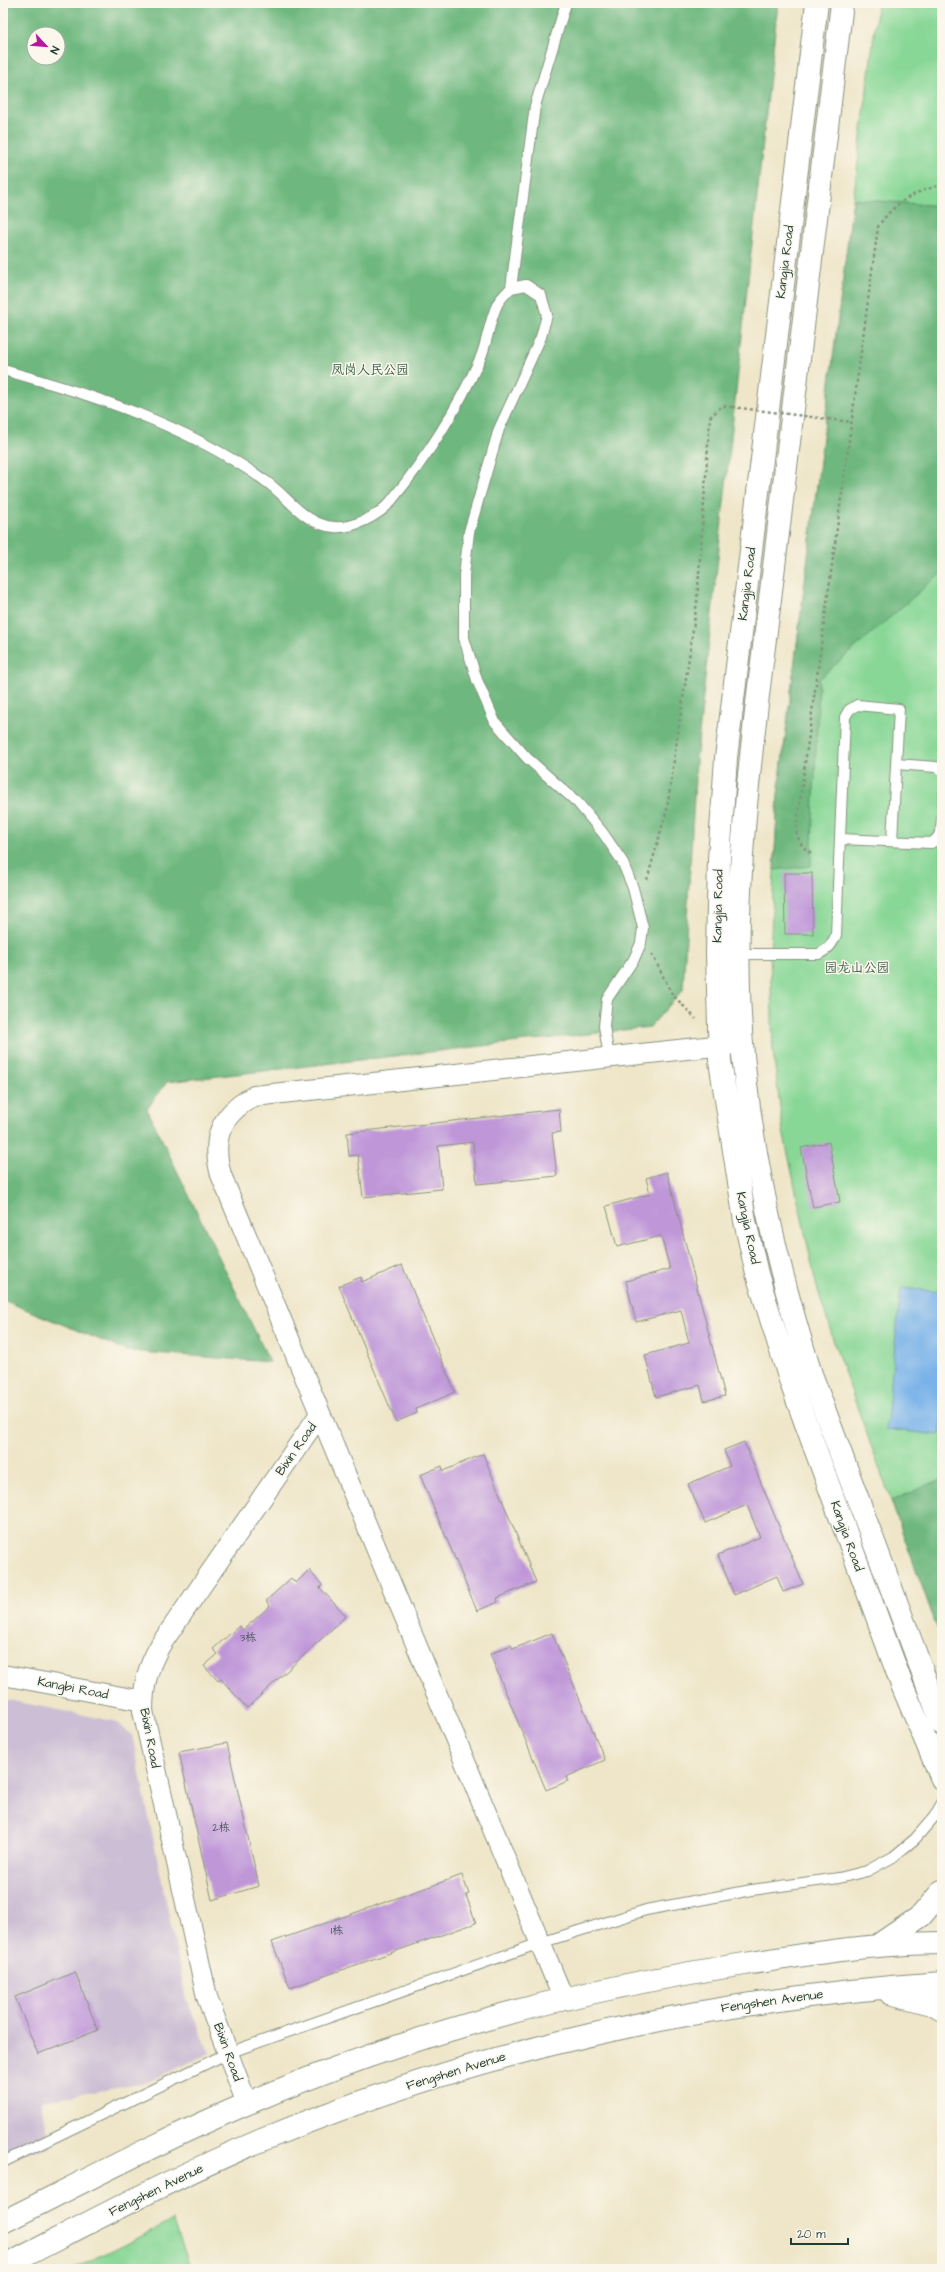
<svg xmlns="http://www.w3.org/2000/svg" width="945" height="2272" font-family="'Architects Daughter','LXGW WenKai TC',sans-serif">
<rect width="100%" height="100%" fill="#fbf7ec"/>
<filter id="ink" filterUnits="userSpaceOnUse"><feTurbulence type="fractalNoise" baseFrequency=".025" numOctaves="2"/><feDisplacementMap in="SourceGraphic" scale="8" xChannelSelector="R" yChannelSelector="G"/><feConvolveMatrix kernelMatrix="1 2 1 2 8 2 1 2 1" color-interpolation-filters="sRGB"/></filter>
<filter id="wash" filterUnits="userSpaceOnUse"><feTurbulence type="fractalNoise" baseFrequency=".012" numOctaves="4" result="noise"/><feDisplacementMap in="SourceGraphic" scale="16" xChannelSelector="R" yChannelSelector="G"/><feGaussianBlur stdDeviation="0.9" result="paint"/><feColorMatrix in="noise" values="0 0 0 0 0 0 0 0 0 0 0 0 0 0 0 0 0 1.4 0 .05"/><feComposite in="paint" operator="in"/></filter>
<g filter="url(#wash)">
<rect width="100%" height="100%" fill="#efe6c9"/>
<path fill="#ccbed4" d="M 3,1699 L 114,1721 L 132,1735 L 186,1999 L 210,2053 L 145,2083 L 42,2101 L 50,2148 L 3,2156 Z"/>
<path fill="#88d796" stroke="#548a65" d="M 878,3 L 942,3 L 942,1641 L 836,1349 L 816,1284 L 783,1131 L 773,1051 L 770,953 L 778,795 Z
M 173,2220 L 191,2269 L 74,2269 Z"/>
<path fill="#6eb87f" stroke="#467a5a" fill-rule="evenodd" d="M 3,3 L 778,3 L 696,762 L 683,990 L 650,1027 L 167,1082 L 147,1109 L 270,1362 L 127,1351 L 3,1300 ZM 34,34 L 58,34 L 58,58 L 34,58 Z
M 853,199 L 942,206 L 942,572 L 819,679 L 811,866 L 774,870 L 778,795 Z
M 942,1479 L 942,1641 L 891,1501 Z"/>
<path fill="#79b2e9" stroke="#4c788e" d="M 901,1288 L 942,1292 L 942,1415 L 940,1435 L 886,1429 Z"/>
<g id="blocks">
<path fill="#bf97d9" d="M 784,873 L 812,873 L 813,934 L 785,934 Z
M 559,1109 L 561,1132 L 552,1133 L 557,1176 L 477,1184 L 473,1142 L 438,1146 L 442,1189 L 363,1197 L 358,1155 L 349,1156 L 347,1133 Z
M 829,1142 L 840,1202 L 813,1207 L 801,1148 Z
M 667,1172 L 725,1396 L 704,1401 L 700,1385 L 656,1397 L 645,1355 L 689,1343 L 681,1310 L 636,1322 L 626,1281 L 670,1269 L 661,1236 L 617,1247 L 606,1206 L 650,1194 L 646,1178 Z
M 402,1265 L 455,1392 L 416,1409 L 417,1413 L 396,1422 L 339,1286 L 361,1277 L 362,1282 Z
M 744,1442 L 803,1584 L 783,1592 L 777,1576 L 734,1595 L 718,1555 L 760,1537 L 747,1505 L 705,1523 L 688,1484 L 730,1466 L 724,1450 Z
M 483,1454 L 536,1582 L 497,1598 L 498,1602 L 477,1611 L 420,1475 L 442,1466 L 443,1471 Z
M 309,1570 L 322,1585 L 320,1588 L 346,1616 L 247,1708 L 221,1679 L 218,1681 L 204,1666 L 218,1654 L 213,1649 L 239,1626 L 243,1630 L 270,1606 L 266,1601 L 291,1578 L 296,1583 Z
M 552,1633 L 605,1760 L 566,1777 L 568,1781 L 546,1790 L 490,1654 L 511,1645 L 513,1649 Z
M 227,1743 L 259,1886 L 212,1900 L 179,1752 Z
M 462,1875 L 469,1894 L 466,1895 L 476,1923 L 290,1988 L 272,1942 Z
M 75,1972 L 98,2030 L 38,2054 L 15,1997 Z"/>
</g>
</g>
<g filter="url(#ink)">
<use href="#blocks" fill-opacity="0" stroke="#87927e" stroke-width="1"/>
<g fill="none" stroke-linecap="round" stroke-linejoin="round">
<g stroke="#87927e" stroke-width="12">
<path id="service" d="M 511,288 L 526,285 L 541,295 L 547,315 L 541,337 L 499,429 L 469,532 L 464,575 L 464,638 L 477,680 L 495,722 L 527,758 L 578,803 L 603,833 L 622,861 L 633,888 L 643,928 L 641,943 L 634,959 L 607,999 L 604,1026 L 609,1058
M 3,370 C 94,395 186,425 264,480 C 287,495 304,525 334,527 C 353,529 380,515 391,501 C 427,457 457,410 480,359 C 488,341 489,320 498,303 C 501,298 507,292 511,288 L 535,106 L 566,3
M 896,764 L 936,767 L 942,770
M 840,839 L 931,843 C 942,837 941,828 942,816
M 737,954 L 819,954 C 828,949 832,945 836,935 L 845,717 L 849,710 L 857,705 L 899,709 L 892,841
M 3,2162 L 228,2053 L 540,1943 L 646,1910 L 752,1890 L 839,1878 L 867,1871 L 893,1857 L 915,1839 L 934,1817 L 942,1803"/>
</g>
<g stroke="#87927e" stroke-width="22">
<path id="minor" d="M 3,1675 L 143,1701
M 564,2000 L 221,1175 C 211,1138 220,1115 254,1096 L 742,1043
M 247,2104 L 207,1997 L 143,1711 C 143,1685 148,1666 161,1644 L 320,1414"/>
</g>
<g stroke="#87927e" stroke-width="24">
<path id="tertiary" d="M 817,3 L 726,758 L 719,859 L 717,954 L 720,1061 L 745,1221 L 757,1274 L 791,1383 L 902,1685 L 942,1779
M 842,3 C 819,196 795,390 772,583 C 753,737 728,900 743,1055 C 753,1164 778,1270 811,1374 L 942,1724"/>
</g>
<g stroke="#87927e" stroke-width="24">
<path id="primary" d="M 877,1946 L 921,1916 L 942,1891
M 890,1993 L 932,2004 L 942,2010
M 3,2222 C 83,2182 162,2140 244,2105 C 403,2036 573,1990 745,1964 C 808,1954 878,1943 942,1943
M 3,2267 C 89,2223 174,2177 262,2140 C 479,2050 708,1999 942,1983"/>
</g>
<path stroke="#87927e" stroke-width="2.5" stroke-dasharray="3 3" stroke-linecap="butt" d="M 828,419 L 851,422
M 811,853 C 801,847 799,842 796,830 L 878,227 C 893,203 915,191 942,185
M 647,880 L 667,809 L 697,602 L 710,417 L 722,406 L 732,407
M 652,954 L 672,994 L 696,1019"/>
<use href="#service" stroke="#fff" stroke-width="10"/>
<use href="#minor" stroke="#fff" stroke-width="20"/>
<use href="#tertiary" stroke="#fff" stroke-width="22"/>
<use href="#primary" stroke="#fff" stroke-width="22"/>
<path stroke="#87927e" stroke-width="2.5" stroke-dasharray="3 3" stroke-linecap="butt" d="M 732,407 L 828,419"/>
</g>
</g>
<g text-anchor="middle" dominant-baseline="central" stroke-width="3" stroke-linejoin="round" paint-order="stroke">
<g font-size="11" fill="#47545d">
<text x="248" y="1637">3栋</text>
<text x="221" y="1827">2栋</text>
<text x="337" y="1930">1栋</text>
</g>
<g font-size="13" fill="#1f3d34" stroke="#fbf7ec">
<text transform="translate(785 262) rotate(-83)">Kangjia Road</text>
<text transform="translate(747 584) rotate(-83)">Kangjia Road</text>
<text transform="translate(718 906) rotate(-89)">Kangjia Road</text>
<text transform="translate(748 1228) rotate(78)">Kangjia Road</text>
<text transform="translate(296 1449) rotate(-55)">Bixin Road</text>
<text transform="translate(847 1536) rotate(70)">Kangjia Road</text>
<text transform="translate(73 1688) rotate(11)">Kangbi Road</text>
<text transform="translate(150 1738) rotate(79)">Bixin Road</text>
<text transform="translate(772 2001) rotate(-8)">Fengshen Avenue</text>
<text transform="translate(228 2052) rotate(70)">Bixin Road</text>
<text transform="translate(456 2071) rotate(-17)">Fengshen Avenue</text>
<text transform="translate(156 2190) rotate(-26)">Fengshen Avenue</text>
</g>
<g font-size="13" fill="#345c48" stroke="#fbf7ec">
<text x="370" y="370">凤岗人民公园</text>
<text x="857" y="968">园龙山公园</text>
</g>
</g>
<rect width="945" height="2272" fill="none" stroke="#fbf7ec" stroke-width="16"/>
<g transform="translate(46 46) rotate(116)"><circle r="19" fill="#fbf7ec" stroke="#a3ada2"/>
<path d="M0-3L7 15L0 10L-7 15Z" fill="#b5179e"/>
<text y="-6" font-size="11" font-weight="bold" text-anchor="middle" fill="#1f3d34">N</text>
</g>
<path d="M791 2238v6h57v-6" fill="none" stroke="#1f3d34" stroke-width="2"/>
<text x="797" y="2238" font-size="12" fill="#1f3d34" stroke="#fbf7ec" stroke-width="3" paint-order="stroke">20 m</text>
</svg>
